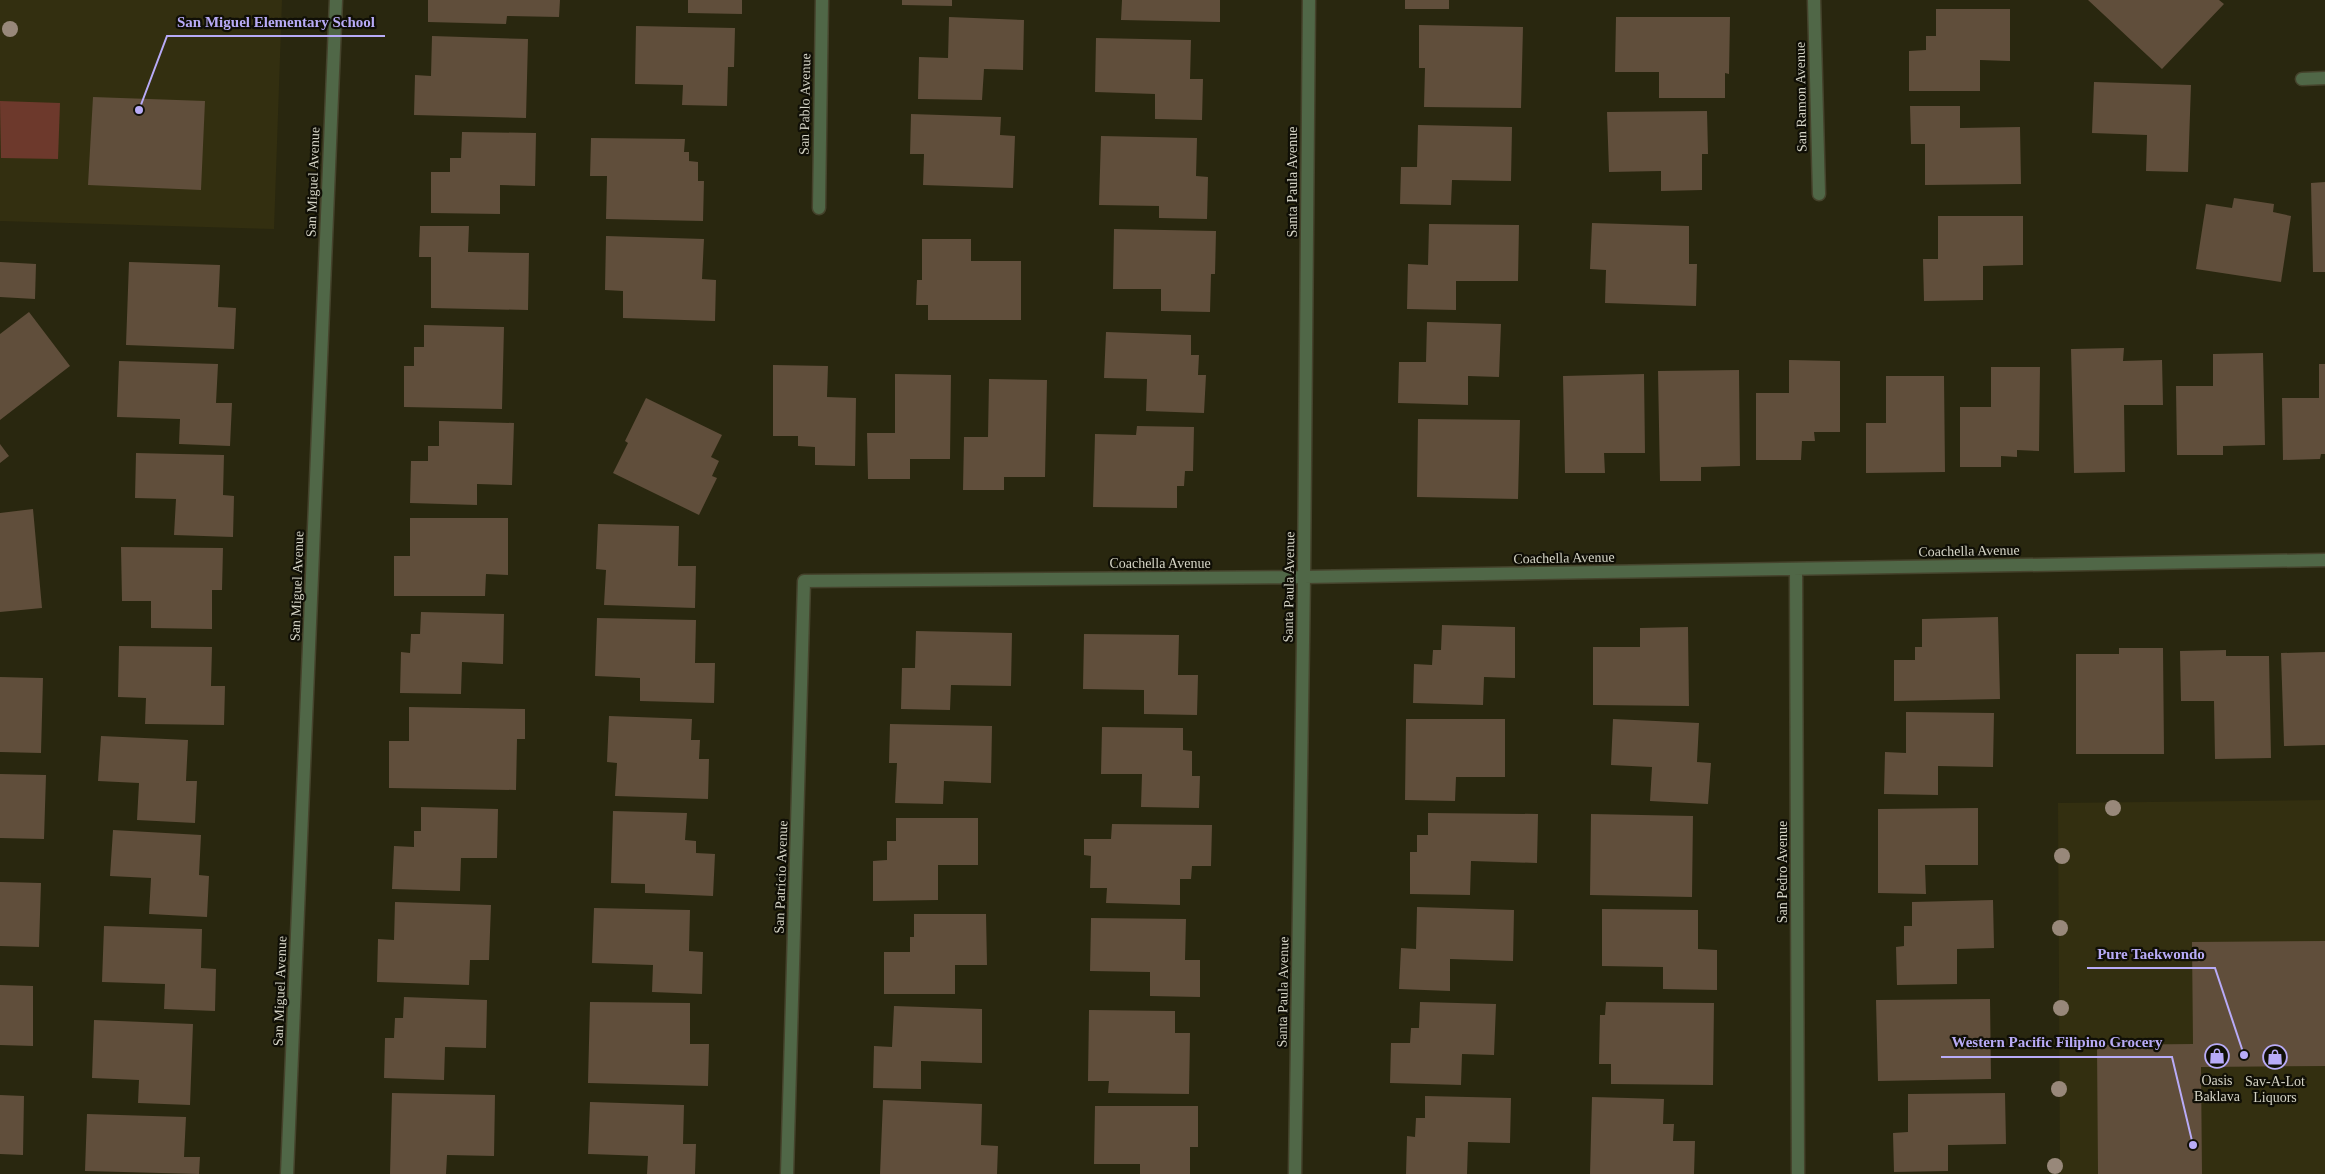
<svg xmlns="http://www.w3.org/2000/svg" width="2325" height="1174" font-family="'Times New Roman',serif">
<rect width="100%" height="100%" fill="#29270f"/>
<path fill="#332f10" d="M 0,0 L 282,0 L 274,229 L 0,221 Z
M 2325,800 L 2325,1174 L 2060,1174 L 2058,803 Z"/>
<path fill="#6d392c" d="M 0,101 L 60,103 L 58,159 L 1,158 Z"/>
<path fill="#604e3b" d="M 428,0 L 560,0 L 559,17 L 507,16 L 506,24 L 428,22 Z
M 688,0 L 742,0 L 742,14 L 688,13 Z
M 902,0 L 952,0 L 952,6 L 902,5 Z
M 1122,0 L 1220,0 L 1220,22 L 1121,20 Z
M 1405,0 L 1449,0 L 1449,9 L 1405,9 Z
M 2088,0 L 2219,0 L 2224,4 L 2162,69 Z
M 1936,9 L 2010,9 L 2010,61 L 1980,60 L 1980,91 L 1909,91 L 1909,51 L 1926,50 L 1926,36 L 1936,36 Z
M 949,17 L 1024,20 L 1023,70 L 984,69 L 982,100 L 918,99 L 919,57 L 948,58 Z
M 1616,17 L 1730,17 L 1729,74 L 1725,73 L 1725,98 L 1659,98 L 1659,72 L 1615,72 Z
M 1419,25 L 1523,27 L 1521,108 L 1424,107 L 1425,68 L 1419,68 Z
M 636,26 L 735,28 L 734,67 L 728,67 L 727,106 L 682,105 L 683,85 L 635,84 Z
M 432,36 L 528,39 L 526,118 L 414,115 L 415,75 L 431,76 Z
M 1096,38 L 1191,40 L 1190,79 L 1203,79 L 1202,120 L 1155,119 L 1155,94 L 1095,92 Z
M 2094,82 L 2191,85 L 2188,172 L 2146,171 L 2147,135 L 2092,133 Z
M 93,97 L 205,101 L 201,190 L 88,185 Z
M 1910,106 L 1960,106 L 1960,128 L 2020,127 L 2021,184 L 1925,185 L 1925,144 L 1911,144 Z
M 1707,111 L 1708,154 L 1702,154 L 1702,190 L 1661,191 L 1661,171 L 1609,172 L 1607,112 Z
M 911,114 L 1001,117 L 1000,135 L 1015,136 L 1013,188 L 923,185 L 924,154 L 910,154 Z
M 1418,125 L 1512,127 L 1511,181 L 1452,180 L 1451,205 L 1400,204 L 1401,167 L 1417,167 Z
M 462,132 L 536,133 L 535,186 L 500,185 L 500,214 L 431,213 L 431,172 L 450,172 L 450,158 L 461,158 Z
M 1101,136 L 1197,138 L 1196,176 L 1208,177 L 1207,219 L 1159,218 L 1159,206 L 1099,205 Z
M 591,138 L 685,139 L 684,152 L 689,152 L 689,161 L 698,162 L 698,181 L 704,181 L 703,221 L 606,219 L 607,176 L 590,176 Z
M 2325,182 L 2325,272 L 2313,272 L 2311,183 Z
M 2234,198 L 2274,204 L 2273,212 L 2291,216 L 2281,282 L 2196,269 L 2206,204 L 2232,208 Z
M 1938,216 L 2023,216 L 2023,265 L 1983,266 L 1983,300 L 1924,301 L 1923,259 L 1938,259 Z
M 1592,223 L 1689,226 L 1689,264 L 1697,264 L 1696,306 L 1605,303 L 1606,270 L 1590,269 Z
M 1429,224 L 1519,225 L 1518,281 L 1456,281 L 1456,310 L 1407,309 L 1408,264 L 1428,265 Z
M 420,226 L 469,226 L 468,252 L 529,253 L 528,310 L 431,308 L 431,257 L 419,257 Z
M 1114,229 L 1216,231 L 1215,274 L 1211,274 L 1210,312 L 1161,311 L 1161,289 L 1113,289 Z
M 606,236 L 704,239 L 702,279 L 716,280 L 715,321 L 623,318 L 623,291 L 605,290 Z
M 922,239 L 971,239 L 971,261 L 1021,261 L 1021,320 L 928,320 L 928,305 L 916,305 L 917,280 L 922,280 Z
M 0,262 L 36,264 L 35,299 L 0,297 Z
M 129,262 L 220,265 L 218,307 L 236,308 L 234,349 L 126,345 Z
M 29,312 L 70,366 L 0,420 L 0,334 Z
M 1427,322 L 1501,324 L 1499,377 L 1468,376 L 1468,405 L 1398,403 L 1399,362 L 1426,362 Z
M 424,325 L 504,327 L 502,409 L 404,407 L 404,366 L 414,366 L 414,347 L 424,347 Z
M 1106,332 L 1191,335 L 1191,355 L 1199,355 L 1198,375 L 1206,375 L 1204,413 L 1146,411 L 1147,379 L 1104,378 Z
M 2124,348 L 2123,361 L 2162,360 L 2163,405 L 2124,405 L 2125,472 L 2074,473 L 2071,349 Z
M 2263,353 L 2265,445 L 2223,446 L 2223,455 L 2177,455 L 2176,386 L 2213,386 L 2213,354 Z
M 1789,360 L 1840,361 L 1840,432 L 1814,432 L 1815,441 L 1802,441 L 1801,460 L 1756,460 L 1756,393 L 1789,393 Z
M 119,361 L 218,364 L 216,403 L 232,403 L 230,446 L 179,444 L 180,419 L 117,417 Z
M 2319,364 L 2325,364 L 2325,454 L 2321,454 L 2320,459 L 2283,460 L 2282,398 L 2319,398 Z
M 773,365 L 828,366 L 827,397 L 856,398 L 855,466 L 815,465 L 815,447 L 798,446 L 798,436 L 773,436 Z
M 1991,367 L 2040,367 L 2039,451 L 2017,450 L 2017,457 L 2001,456 L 2001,467 L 1960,467 L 1960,407 L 1991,407 Z
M 1739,370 L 1740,466 L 1701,467 L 1701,481 L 1660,481 L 1658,371 Z
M 895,374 L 951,375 L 950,459 L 910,459 L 910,479 L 868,479 L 867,433 L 895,433 Z
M 1644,374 L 1645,453 L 1604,453 L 1605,473 L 1565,473 L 1563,376 Z
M 1886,376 L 1944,376 L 1945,472 L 1866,473 L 1866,423 L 1886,423 Z
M 989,379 L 1047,380 L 1045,477 L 1004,477 L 1004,490 L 963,490 L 964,437 L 988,437 Z
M 646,398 L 722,435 L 711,457 L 719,461 L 712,476 L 717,478 L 699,515 L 613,473 L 628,443 L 625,441 Z
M 1418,419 L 1520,420 L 1518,499 L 1417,497 Z
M 439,421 L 514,423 L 512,485 L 477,484 L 477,505 L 410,503 L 411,461 L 428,461 L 428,446 L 439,446 Z
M 1137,426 L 1194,427 L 1193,471 L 1185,471 L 1184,486 L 1177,486 L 1177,508 L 1093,507 L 1095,434 L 1136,435 Z
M 0,444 L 9,456 L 0,463 Z
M 136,453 L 224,455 L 223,495 L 234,496 L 233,537 L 174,535 L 176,499 L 135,498 Z
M 33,509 L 42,608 L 0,612 L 0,513 Z
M 410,518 L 508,518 L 508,575 L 486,574 L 485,596 L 394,596 L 394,556 L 410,556 Z
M 598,524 L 679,526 L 678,566 L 696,566 L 695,608 L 604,605 L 606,570 L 596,569 Z
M 121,547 L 223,548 L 222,590 L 212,590 L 212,629 L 151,628 L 151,601 L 122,601 Z
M 421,612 L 504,614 L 503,664 L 462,662 L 461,694 L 400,693 L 401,652 L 410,653 L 411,634 L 420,634 Z
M 1998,617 L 2000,699 L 1894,701 L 1894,660 L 1915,660 L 1915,647 L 1922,647 L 1922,619 Z
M 597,618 L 696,620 L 695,663 L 715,663 L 714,703 L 640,701 L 640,678 L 595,676 Z
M 1442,625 L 1515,627 L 1515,678 L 1484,677 L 1483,705 L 1413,703 L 1414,664 L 1432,665 L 1433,650 L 1441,650 Z
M 1688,627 L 1689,706 L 1593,705 L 1593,647 L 1640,647 L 1640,628 Z
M 916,631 L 1012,633 L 1011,686 L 951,685 L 950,710 L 901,709 L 902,668 L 915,668 Z
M 1084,634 L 1179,635 L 1178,675 L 1198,675 L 1197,715 L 1144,714 L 1144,690 L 1083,689 Z
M 119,646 L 212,647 L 211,686 L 225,686 L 224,725 L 145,724 L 146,698 L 118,697 Z
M 2119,648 L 2163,648 L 2164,754 L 2076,754 L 2076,654 L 2119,654 Z
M 2226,650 L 2226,656 L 2269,656 L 2271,758 L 2215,759 L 2214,701 L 2181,701 L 2180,651 Z
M 2325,652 L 2325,745 L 2284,746 L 2281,653 Z
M 0,677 L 43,678 L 41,753 L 0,752 Z
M 409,707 L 525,709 L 525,739 L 517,739 L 516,790 L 389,788 L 389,741 L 409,741 Z
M 1906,712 L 1994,713 L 1993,767 L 1938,766 L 1938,795 L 1884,794 L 1885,752 L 1906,753 Z
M 609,716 L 692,719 L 691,740 L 700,740 L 699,759 L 709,759 L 708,799 L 615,796 L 617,763 L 607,762 Z
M 1406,719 L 1505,719 L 1505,777 L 1456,777 L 1455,801 L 1405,800 Z
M 1613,719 L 1699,723 L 1697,762 L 1711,763 L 1708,804 L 1650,801 L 1652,767 L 1611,765 Z
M 890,724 L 992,726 L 991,783 L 944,781 L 943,804 L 895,803 L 897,763 L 889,763 Z
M 1102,727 L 1183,728 L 1183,750 L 1192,751 L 1192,776 L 1200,776 L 1199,808 L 1141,807 L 1142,774 L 1101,774 Z
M 101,736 L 188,740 L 186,781 L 197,781 L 195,823 L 137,820 L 139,783 L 98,781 Z
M 0,774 L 46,775 L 44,839 L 0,838 Z
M 421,807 L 498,809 L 497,858 L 461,858 L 460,891 L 392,889 L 394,846 L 414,847 L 414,831 L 421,831 Z
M 1978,808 L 1978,865 L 1925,865 L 1926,894 L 1878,893 L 1878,809 Z
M 613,811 L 687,813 L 685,840 L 696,841 L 696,853 L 715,854 L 713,896 L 645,893 L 645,884 L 611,883 Z
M 1428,813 L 1538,814 L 1537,863 L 1471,861 L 1470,895 L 1410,894 L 1410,852 L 1417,852 L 1417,835 L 1428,835 Z
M 1591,814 L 1693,816 L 1692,897 L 1590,895 Z
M 896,818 L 978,818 L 978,865 L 938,865 L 938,900 L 873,901 L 873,861 L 887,860 L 887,841 L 896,841 Z
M 1112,824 L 1212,825 L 1211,866 L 1192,866 L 1191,879 L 1180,879 L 1180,905 L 1106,903 L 1107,888 L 1090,888 L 1091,856 L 1084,855 L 1084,839 L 1111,839 Z
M 113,830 L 201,835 L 199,875 L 209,876 L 207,917 L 149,914 L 151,878 L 110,876 Z
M 0,882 L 41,883 L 39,947 L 0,946 Z
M 1993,900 L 1994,948 L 1957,949 L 1957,984 L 1897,985 L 1896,947 L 1904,946 L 1904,926 L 1912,926 L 1912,902 Z
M 395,902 L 491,905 L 489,960 L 470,960 L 469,985 L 377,982 L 378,939 L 394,940 Z
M 1417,907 L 1514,910 L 1513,961 L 1450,959 L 1450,991 L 1399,989 L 1401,948 L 1416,949 Z
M 594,908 L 690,910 L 689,951 L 703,952 L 702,994 L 652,992 L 653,965 L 592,963 Z
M 1602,909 L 1698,910 L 1698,949 L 1717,950 L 1717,990 L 1663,989 L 1663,967 L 1602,966 Z
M 914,914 L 986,914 L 987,965 L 955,965 L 955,994 L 884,994 L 884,952 L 910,952 L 910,937 L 914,937 Z
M 1091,918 L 1186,919 L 1185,960 L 1200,960 L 1200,997 L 1150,996 L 1150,972 L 1090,971 Z
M 104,926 L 202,929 L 201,968 L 216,969 L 215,1011 L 164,1009 L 165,984 L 102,982 Z
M 2325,941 L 2325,1066 L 2201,1067 L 2202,1174 L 2098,1174 L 2097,1045 L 2193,1044 L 2192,942 Z
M 0,985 L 33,986 L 33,1046 L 0,1045 Z
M 404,997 L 487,1000 L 486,1048 L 445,1047 L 444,1080 L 384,1078 L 385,1038 L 394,1038 L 395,1018 L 403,1018 Z
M 1990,999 L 1991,1079 L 1878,1081 L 1876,1000 Z
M 590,1002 L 690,1003 L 690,1044 L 709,1044 L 708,1086 L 588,1083 Z
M 1420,1002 L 1496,1004 L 1494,1055 L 1462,1054 L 1461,1085 L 1390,1083 L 1391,1043 L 1410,1043 L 1411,1028 L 1419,1028 Z
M 1606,1002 L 1714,1003 L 1713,1085 L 1611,1084 L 1611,1064 L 1599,1064 L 1600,1015 L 1605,1015 Z
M 894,1006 L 982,1009 L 982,1063 L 921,1061 L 921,1089 L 873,1088 L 874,1046 L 892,1047 Z
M 1089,1010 L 1175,1011 L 1175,1033 L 1190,1033 L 1189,1094 L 1108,1093 L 1109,1081 L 1088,1081 Z
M 94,1020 L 193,1024 L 190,1105 L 138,1103 L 139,1080 L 92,1078 Z
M 392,1093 L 495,1095 L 494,1156 L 447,1155 L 446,1174 L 390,1174 Z
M 2005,1093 L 2006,1144 L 1948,1145 L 1948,1171 L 1894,1172 L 1893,1133 L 1908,1132 L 1908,1094 Z
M 0,1095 L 24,1096 L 23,1155 L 0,1154 Z
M 1425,1096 L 1511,1098 L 1510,1143 L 1468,1142 L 1467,1174 L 1406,1174 L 1407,1136 L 1415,1137 L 1416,1118 L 1425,1118 Z
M 1592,1097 L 1664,1099 L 1663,1124 L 1674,1124 L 1673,1141 L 1695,1141 L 1694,1174 L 1590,1174 Z
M 883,1100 L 982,1104 L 981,1145 L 998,1146 L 997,1174 L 880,1174 Z
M 590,1102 L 684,1105 L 683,1144 L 696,1144 L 695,1174 L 647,1174 L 648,1156 L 588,1154 Z
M 1095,1106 L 1198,1106 L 1198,1147 L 1190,1147 L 1190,1174 L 1140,1174 L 1140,1164 L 1094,1164 Z
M 87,1114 L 186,1117 L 184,1157 L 200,1157 L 199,1174 L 85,1171 Z"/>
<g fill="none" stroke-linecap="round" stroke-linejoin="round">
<g stroke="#45432c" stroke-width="15">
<path id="minor" d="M 1814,0 L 1819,194
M 2302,79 L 2325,78
M 819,208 L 822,0
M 1796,570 L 1798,1174
M 787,1174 L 804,581 L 1304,577 L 2325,560
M 1295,1174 L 1304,577 L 1309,0"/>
</g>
<g stroke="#45432c" stroke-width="15">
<path id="tertiary" d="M 287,1174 L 336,0"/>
</g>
<use href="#minor" stroke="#506747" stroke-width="12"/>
<use href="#tertiary" stroke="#506747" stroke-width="12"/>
</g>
<g fill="#98887a">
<circle cx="10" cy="29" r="8"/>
<circle cx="2113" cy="808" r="8"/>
<circle cx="2062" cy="856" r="8"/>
<circle cx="2060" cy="928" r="8"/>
<circle cx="2061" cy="1008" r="8"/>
<circle cx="2059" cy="1089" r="8"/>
<circle cx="2055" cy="1166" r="8"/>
</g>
<defs>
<g id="shop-ring" transform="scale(1.25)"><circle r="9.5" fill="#100f06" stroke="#b8abf7" stroke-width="1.5"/><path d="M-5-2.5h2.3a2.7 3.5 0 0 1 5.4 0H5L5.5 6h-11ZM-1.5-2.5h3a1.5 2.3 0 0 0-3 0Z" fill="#b8abf7"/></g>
</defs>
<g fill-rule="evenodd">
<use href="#shop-ring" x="2217" y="1056"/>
<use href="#shop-ring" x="2275" y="1057"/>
</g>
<g text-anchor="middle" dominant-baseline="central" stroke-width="4.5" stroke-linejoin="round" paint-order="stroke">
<g font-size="14" fill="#d5d4c6" stroke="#100f06">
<text transform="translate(1801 97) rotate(-91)">San Ramon Avenue</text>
<text transform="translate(805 104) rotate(-89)">San Pablo Avenue</text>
<text transform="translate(313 182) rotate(-88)">San Miguel Avenue</text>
<text transform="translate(1292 182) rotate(-90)">Santa Paula Avenue</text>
<text transform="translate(1969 551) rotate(-1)">Coachella Avenue</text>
<text transform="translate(1564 558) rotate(-1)">Coachella Avenue</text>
<text x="1160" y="563">Coachella Avenue</text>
<text transform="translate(297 586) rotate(-88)">San Miguel Avenue</text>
<text transform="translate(1289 587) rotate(-89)">Santa Paula Avenue</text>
<text transform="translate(1782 872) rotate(-90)">San Pedro Avenue</text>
<text transform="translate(781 877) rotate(-88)">San Patricio Avenue</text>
<text transform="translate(280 991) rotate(-88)">San Miguel Avenue</text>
<text transform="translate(1283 992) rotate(-89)">Santa Paula Avenue</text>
</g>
<g font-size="14" fill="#d5d4c6" stroke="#100f06">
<text x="2217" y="1080">Oasis<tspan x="2217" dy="16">Baklava</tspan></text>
<text x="2275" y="1081">Sav-A-Lot<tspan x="2275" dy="16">Liquors</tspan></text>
</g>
</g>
<path fill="none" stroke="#b8abf7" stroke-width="2" d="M139 110L167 36H385M2244 1055L2215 968H2087M2193 1145L2172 1057H1941"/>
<g fill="#b8abf7" stroke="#100f06" stroke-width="2">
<circle cx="139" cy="110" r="5"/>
<circle cx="2244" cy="1055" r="5"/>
<circle cx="2193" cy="1145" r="5"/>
</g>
<g font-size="15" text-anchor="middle" font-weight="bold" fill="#b8abf7" stroke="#100f06" stroke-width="4.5" stroke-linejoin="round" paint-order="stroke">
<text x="276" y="27">San Miguel Elementary School</text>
<text x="2151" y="959">Pure Taekwondo</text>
<text x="2057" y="1047">Western Pacific Filipino Grocery</text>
</g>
</svg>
